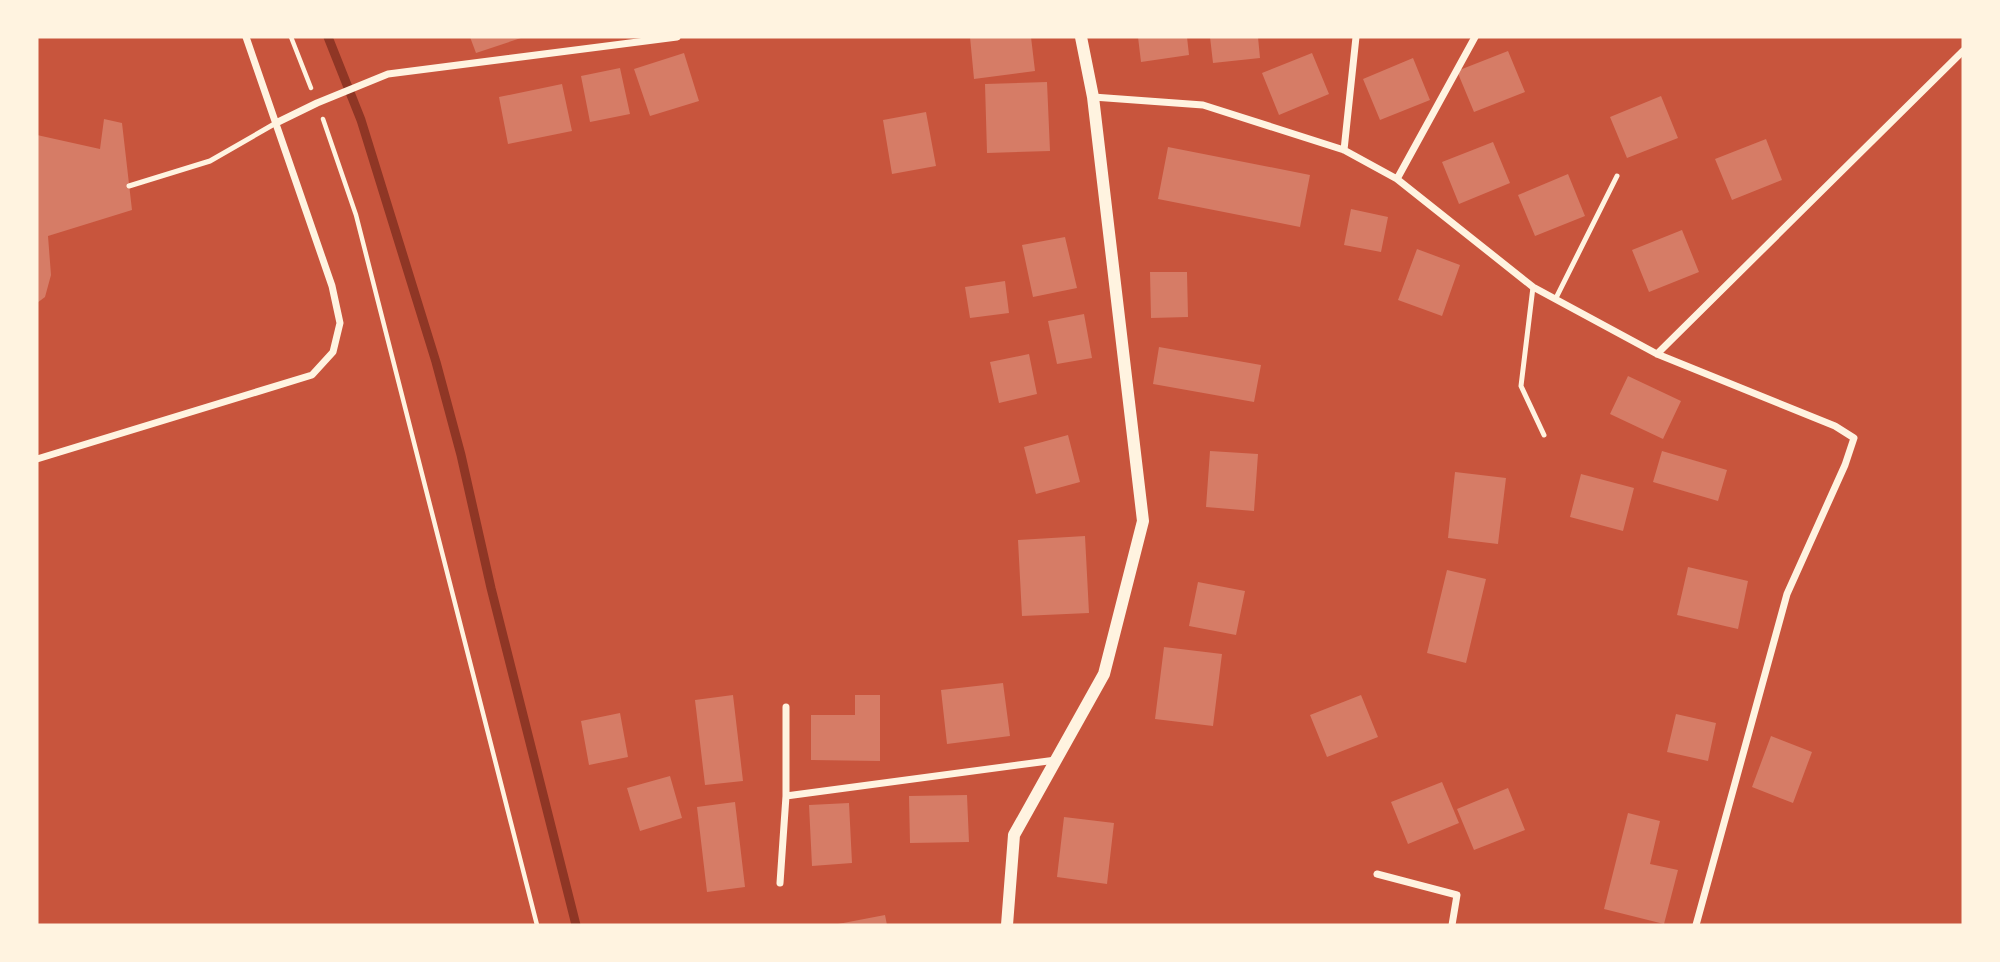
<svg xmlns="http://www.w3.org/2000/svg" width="2000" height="962" font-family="Arial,sans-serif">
<rect width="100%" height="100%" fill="#c8553d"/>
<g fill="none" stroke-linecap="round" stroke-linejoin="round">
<path stroke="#8f3625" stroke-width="9" d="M 328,37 L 361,120 L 436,362 L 461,455 L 491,588 L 576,925"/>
</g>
<path fill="#d67c66" d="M 470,37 L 524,37 L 476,53 Z
M 970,37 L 1031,37 L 1035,71 L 974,79 Z
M 1138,37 L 1187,37 L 1189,55 L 1141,62 Z
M 1210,37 L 1258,37 L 1260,58 L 1213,63 Z
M 1508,51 L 1525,92 L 1474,112 L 1457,71 Z
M 684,53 L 699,101 L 650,116 L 634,69 Z
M 1312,53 L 1329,94 L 1279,115 L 1262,73 Z
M 1413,58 L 1430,100 L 1380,120 L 1363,79 Z
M 620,68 L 630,114 L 590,122 L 581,76 Z
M 1047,82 L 1050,151 L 987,153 L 985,84 Z
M 562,84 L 572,131 L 508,144 L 499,97 Z
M 1661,96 L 1678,138 L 1627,158 L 1610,117 Z
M 926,112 L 936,166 L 892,174 L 883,120 Z
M 104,119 L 122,123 L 132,210 L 48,236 L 51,275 L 45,297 L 37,303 L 37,135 L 100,149 Z
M 1766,139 L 1782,180 L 1732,200 L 1715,159 Z
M 1493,142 L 1510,183 L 1459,204 L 1442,162 Z
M 1168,147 L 1310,175 L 1300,227 L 1158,199 Z
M 1568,174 L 1585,216 L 1535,236 L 1518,195 Z
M 1351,209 L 1388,217 L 1381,252 L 1344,245 Z
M 1682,230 L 1699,272 L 1649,292 L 1632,250 Z
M 1065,237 L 1077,288 L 1033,297 L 1022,245 Z
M 1417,249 L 1460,265 L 1442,316 L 1398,300 Z
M 1150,272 L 1187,272 L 1188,317 L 1151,318 Z
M 1005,281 L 1009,313 L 970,318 L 965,287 Z
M 1084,314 L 1092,358 L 1057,364 L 1048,321 Z
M 1159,347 L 1261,365 L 1254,402 L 1153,384 Z
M 1029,354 L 1037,394 L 999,403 L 990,362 Z
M 1628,376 L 1681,401 L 1663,439 L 1610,414 Z
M 1068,435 L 1080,482 L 1036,494 L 1024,447 Z
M 1210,451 L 1258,454 L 1254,511 L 1206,507 Z
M 1662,451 L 1727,470 L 1718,501 L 1653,482 Z
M 1455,472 L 1506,478 L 1498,544 L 1448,538 Z
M 1581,474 L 1634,488 L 1623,531 L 1570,517 Z
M 1085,536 L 1089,613 L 1022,616 L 1018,540 Z
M 1688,567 L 1748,581 L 1738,629 L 1677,615 Z
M 1447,570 L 1486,579 L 1466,663 L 1427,653 Z
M 1198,582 L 1245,591 L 1236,635 L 1189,626 Z
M 1164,647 L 1222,654 L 1213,726 L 1155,719 Z
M 1003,683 L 1010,736 L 947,744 L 941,690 Z
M 733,695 L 743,781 L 705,785 L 695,700 Z
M 855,695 L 880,695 L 880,761 L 811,760 L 811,715 L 855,715 Z
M 1361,695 L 1378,737 L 1327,757 L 1310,715 Z
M 620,713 L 628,757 L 589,765 L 581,721 Z
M 1676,714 L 1716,723 L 1708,761 L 1667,752 Z
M 1771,736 L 1812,752 L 1793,803 L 1752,787 Z
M 670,776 L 682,818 L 640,831 L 627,788 Z
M 1442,782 L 1459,823 L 1408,844 L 1391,802 Z
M 1508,788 L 1525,830 L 1474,850 L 1457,809 Z
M 967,795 L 969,842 L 910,843 L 909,796 Z
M 735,802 L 745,887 L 707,892 L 697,807 Z
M 849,803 L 852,863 L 812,866 L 809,805 Z
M 1628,813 L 1660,821 L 1650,864 L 1678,870 L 1664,924 L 1604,909 Z
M 1064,817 L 1114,823 L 1107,884 L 1057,877 Z
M 885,915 L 887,925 L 838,925 L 838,924 Z"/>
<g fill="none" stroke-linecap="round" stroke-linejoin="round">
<path stroke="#fff3e0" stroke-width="4.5" d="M 291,37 L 311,88
M 323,119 L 356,215 L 537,925"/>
<path stroke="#fff3e0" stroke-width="5" d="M 129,186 L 210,161 L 276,123
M 1533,287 L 1521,386 L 1544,435
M 1556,298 L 1617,176"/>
<path stroke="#fff3e0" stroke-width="7" d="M 1093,97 L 1203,105 L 1344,150 L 1397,179 L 1533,287 L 1657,354 L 1835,426 L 1854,438 L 1845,465 L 1787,594 L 1696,925
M 276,123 L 317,103 L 388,74 L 677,37
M 1344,150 L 1356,37
M 1397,179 L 1475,37
M 1657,354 L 1963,51
M 37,459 L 312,375 L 333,352 L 340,323 L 332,286 L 246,37
M 786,796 L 1056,760
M 1377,874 L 1457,895 L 1452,925
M 780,883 L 786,796 L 786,707"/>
<path stroke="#fff3e0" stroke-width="12" d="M 1007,925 L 1014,835 L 1104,674 L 1143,521 L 1093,97 L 1081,37"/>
</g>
<rect width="2000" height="962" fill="none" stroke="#fff3e0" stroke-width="77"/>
</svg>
